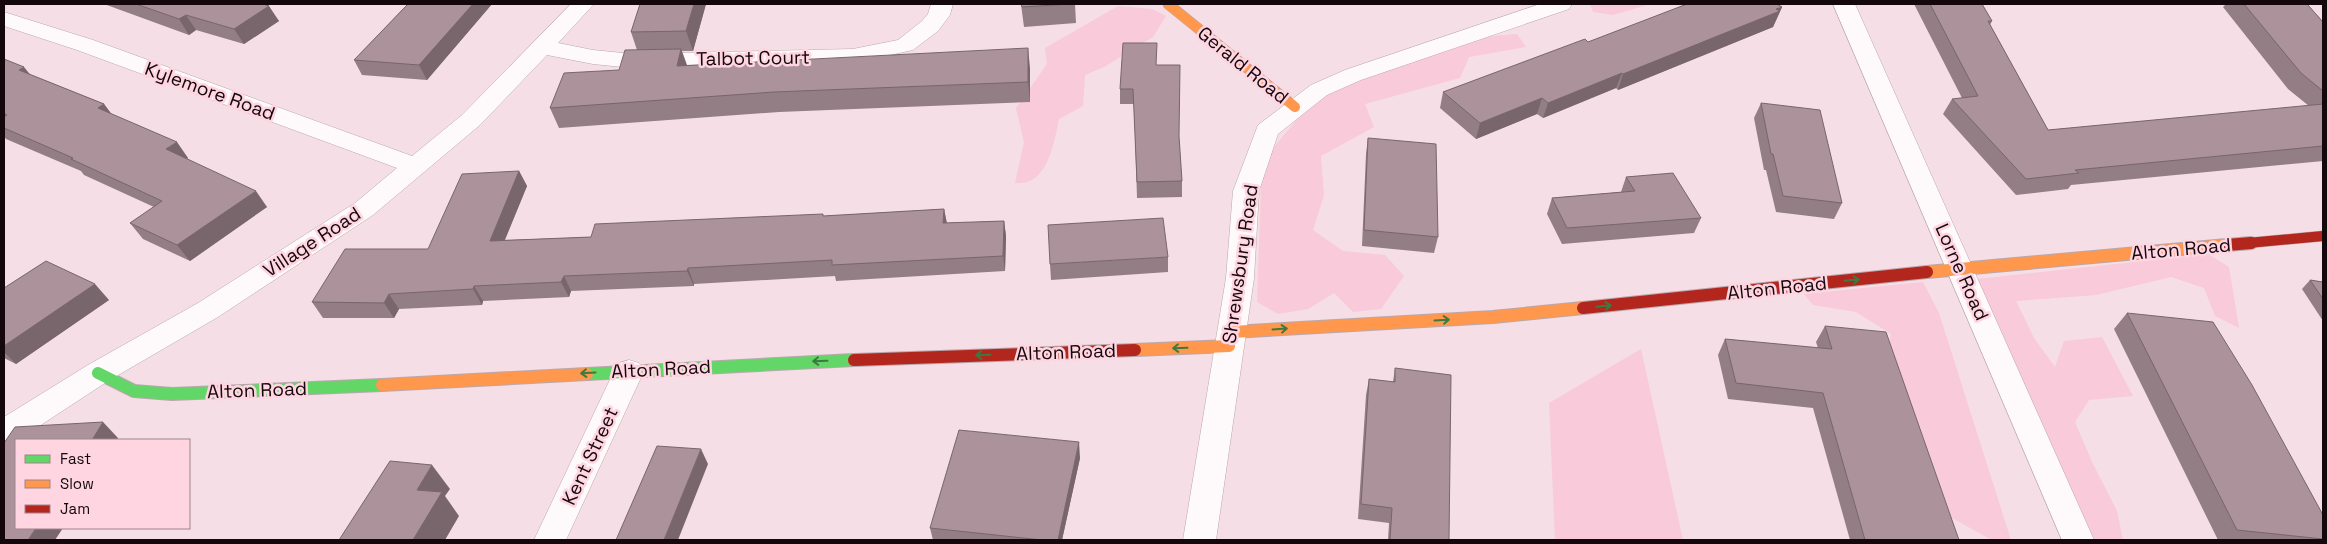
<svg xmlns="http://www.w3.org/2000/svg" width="2327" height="544" font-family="'Space Grotesk',sans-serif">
<rect width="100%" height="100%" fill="#f5dee5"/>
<path fill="#f9cad9" d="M 1590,4 L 1651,4 L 1613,15 L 1593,12 Z
M 1118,6 L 1152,9 L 1166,16 L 1153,37 L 1104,67 L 1085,75 L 1083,106 L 1059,119 C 1055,138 1049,176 1027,182 C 1024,183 1018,183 1015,183 L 1024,142 L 1016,108 L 1047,64 L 1045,48 Z
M 1517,34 L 1526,47 L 1469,57 L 1460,78 L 1365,104 L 1374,127 L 1321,156 L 1324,195 L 1313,230 L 1343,251 L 1385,255 L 1404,276 L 1381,309 L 1353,312 L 1334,293 L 1308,309 L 1278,314 L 1257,302 L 1262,161 L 1311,103 L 1436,41 Z
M 2208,254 L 2229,267 L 2239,328 L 2215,316 L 2204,288 L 2171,277 L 2096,295 L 2016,301 L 2034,338 L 2055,367 L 2064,341 L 2102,337 L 2133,396 L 2089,400 L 2075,422 L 2092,462 L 2117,511 L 2123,540 L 2092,540 L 1977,279 Z
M 1923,282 L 1939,313 L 2011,540 L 1992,540 L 1948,516 L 1888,358 L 1891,334 L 1856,312 L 1813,305 L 1804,294 Z
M 1641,349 L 1683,540 L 1555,540 L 1549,403 Z"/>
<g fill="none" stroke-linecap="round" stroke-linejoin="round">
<g stroke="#b9a8ad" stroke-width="1">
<path id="street" d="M 571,4 L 594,4 L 558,43 L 593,50 L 633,54 L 853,49 L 898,40 L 922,21 L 928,14 L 931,4 L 953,4 L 950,15 L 938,31 L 913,50 L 853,63 L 633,68 L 593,64 L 547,55 L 480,125 L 373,215 L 218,317 L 108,381 L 15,442 L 4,445 L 4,417 L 88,365 L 198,303 L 355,203 L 397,168 L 77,50 L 4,26 L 4,12 L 93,40 L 412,156 L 462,115 Z
M 1540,4 L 1572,4 L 1569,9 L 1361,80 L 1327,95 L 1278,134 L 1259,191 L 1254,278 L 1216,540 L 1183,540 L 1226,278 L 1233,191 L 1258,125 L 1311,85 L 1345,70 Z
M 1833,4 L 1855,4 L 2094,540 L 2062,540 Z
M 629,360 L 639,363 L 644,371 L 566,540 L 534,540 L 614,371 L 619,363 Z"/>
</g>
<g stroke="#b9a8ad" stroke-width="14">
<path id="fast" d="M 98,373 L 134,391 L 172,394 L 382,385
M 587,374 L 854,360"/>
</g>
<g stroke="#b9a8ad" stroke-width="11">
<path id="slow-far1" d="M 1168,4 L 1295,107"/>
</g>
<g stroke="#b9a8ad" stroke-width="14">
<path id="slow" d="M 1927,272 L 2227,245
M 1231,332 L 1493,317 L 1583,308
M 1135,350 L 1229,346
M 382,385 L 587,374"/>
</g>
<g stroke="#b9a8ad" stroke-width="11">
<path id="jam-far1" d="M 2237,244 L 2323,236"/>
</g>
<g stroke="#b9a8ad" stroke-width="14">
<path id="jam" d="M 2227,245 L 2251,243
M 1583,308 L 1927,272
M 854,360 L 1135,350"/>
</g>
<use href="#street" fill="#fefafb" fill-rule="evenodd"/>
<use href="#fast" stroke="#63d668" stroke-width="12"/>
<use href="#slow-far1" stroke="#ff974d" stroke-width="10"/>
<use href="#slow" stroke="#ff974d" stroke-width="12"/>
<use href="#jam-far1" stroke="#b3261e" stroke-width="10"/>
<use href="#jam" stroke="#b3261e" stroke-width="12"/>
</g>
<path fill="#937e85" d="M 104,4 L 263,4 L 279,21 L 244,44 L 196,30 L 189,35 Z
M 408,4 L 492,4 L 427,80 L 362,75 L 354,60 Z
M 640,4 L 706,4 L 693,51 L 682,51 L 687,65 L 1030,68 L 1030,102 L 779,112 L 559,128 L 550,108 L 619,70 L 637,50 L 631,32 Z
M 1021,4 L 1075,4 L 1076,23 L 1024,27 Z
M 1914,4 L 1982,4 L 1992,21 L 1990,25 L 2048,130 L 2309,106 L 2288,89 L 2223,7 L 2226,4 L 2307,4 L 2323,22 L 2323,161 L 2071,185 L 2068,189 L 2016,195 L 1943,114 L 1952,99 L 1962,98 Z
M 1782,7 L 1773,27 L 1618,90 L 1616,88 L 1543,118 L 1537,114 L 1476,139 L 1440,108 L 1443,92 Z
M 4,59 L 29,74 L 104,104 L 111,114 L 188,158 L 187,159 L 267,207 L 190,261 L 143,239 L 130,223 L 154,207 L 84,175 L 81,171 L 6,139 L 4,136 Z
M 1157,65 L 1179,139 L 1182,181 L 1182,197 L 1137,198 L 1134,104 L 1120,104 L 1120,89 Z
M 1761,103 L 1842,203 L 1834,219 L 1776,212 L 1766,170 L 1764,170 L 1754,118 Z
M 1368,138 L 1438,237 L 1434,253 L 1362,246 L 1366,154 Z
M 519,171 L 527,186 L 505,240 L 591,237 L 824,216 L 944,209 L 947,223 L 1004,221 L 1006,236 L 1005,271 L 836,281 L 835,276 L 694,284 L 694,286 L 571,291 L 569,297 L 483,301 L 482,305 L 399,309 L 394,318 L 323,318 L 312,302 L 428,249 Z
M 1626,177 L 1701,218 L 1694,233 L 1562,244 L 1547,214 L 1552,198 L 1621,192 Z
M 1168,257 L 1168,272 L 1051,280 L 1050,264 Z
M 2310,280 L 2323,282 L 2323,321 L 2302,289 Z
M 4,288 L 109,300 L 16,364 L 4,358 Z
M 2127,313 L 2323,515 L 2323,540 L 2218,540 L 2114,329 Z
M 1825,326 L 1959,540 L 1850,540 L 1813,408 L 1728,399 L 1718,355 L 1725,339 L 1818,348 L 1816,342 Z
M 1395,368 L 1449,540 L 1388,540 L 1389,523 L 1358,519 L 1366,395 L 1369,379 L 1393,382 Z
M 1080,458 L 1062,540 L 933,540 L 930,528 Z"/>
<path fill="#78666c" d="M 473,4 L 492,4 L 427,80 L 419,65 Z
M 694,4 L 706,4 L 693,51 L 686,31 Z
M 269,6 L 279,21 L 244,44 L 234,29 Z
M 1782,7 L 1773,27 L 1618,90 L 1623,74 Z
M 186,15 L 196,30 L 189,35 L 179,19 Z
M 1028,48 L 1030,68 L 1030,102 L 1028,82 Z
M 681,49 L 688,69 L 677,66 Z
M 24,67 L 37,83 L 19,70 Z
M 1622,73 L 1616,88 L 1543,118 L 1548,103 Z
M 1542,98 L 1537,114 L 1476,139 L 1480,123 Z
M 104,104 L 116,120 L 98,108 Z
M 177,142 L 188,158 L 177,165 L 166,149 Z
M 519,171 L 527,186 L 498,256 L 490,241 Z
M 256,191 L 267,207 L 190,261 L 177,245 Z
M 944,209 L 947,225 L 943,223 Z
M 1004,221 L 1006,236 L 1005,271 L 1003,256 Z
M 688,268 L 694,284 L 694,286 L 687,271 Z
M 564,276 L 571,291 L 569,297 L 561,282 Z
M 95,284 L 109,300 L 16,364 L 4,352 L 4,346 Z
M 474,286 L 483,301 L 482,305 L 473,289 Z
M 389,294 L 399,309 L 394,318 L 384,303 Z
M 103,422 L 118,438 L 117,440 L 92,440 Z
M 1079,442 L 1080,458 L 1062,540 L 1058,540 Z
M 701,449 L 708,464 L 678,540 L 664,540 Z
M 432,465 L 450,489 L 445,496 L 459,516 L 445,540 L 413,540 L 417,490 Z
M 36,528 L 63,528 L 55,540 L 28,540 Z"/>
<path fill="#ab929b" stroke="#78666c" d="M 136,4 L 263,4 L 269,6 L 234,29 L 186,15 L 179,19 Z
M 408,4 L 473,4 L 419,65 L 354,60 Z
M 640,4 L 694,4 L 686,31 L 631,32 Z
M 1021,4 L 1071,4 L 1022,7 Z
M 1687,4 L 1777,4 L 1782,7 L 1776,9 L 1780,11 L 1623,74 L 1622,73 L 1548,103 L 1542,98 L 1480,123 L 1443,92 L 1585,39 L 1588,42 Z
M 1930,4 L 1982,4 L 1992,21 L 1988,21 L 2048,130 L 2323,104 L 2323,146 L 2075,170 L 2079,173 L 2026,179 L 1952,99 L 1978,96 Z
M 2244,4 L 2307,4 L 2323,22 L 2323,91 L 2301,73 Z
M 1123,43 L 1157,43 L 1156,65 L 1180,65 L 1179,136 L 1182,181 L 1137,182 L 1133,89 L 1120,89 Z
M 1028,48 L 1028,82 L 774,92 L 550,108 L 564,73 L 619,70 L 625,50 L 681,49 L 677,66 Z
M 4,59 L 24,67 L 19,70 L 104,104 L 98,108 L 177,142 L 166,149 L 256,191 L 177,245 L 130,223 L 162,201 L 71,159 L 73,158 L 4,128 L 4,117 L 7,115 L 4,113 Z
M 1761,103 L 1820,110 L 1842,203 L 1783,196 L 1773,154 L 1771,154 Z
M 1368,138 L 1436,144 L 1438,237 L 1364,230 Z
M 519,171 L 490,241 L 591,237 L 595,224 L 823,214 L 823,216 L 944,209 L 943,223 L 1004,221 L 1003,256 L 832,265 L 832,260 L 688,268 L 687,271 L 564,276 L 561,282 L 474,286 L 473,289 L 389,294 L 384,303 L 312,302 L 345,249 L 428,249 L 462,174 Z
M 1673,173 L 1701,218 L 1567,228 L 1552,198 L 1635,191 L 1626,177 Z
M 1163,218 L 1168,257 L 1050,264 L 1048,225 Z
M 46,261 L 95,284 L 4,346 L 4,288 Z
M 2310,280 L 2323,282 L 2323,299 Z
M 2127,313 L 2213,322 L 2252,385 L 2323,515 L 2323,539 L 2237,530 Z
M 1825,326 L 1886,332 L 1959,540 L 1865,540 L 1823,393 L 1736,383 L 1725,339 L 1832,349 Z
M 1395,368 L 1451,375 L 1449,540 L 1390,540 L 1392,508 L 1361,504 L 1369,379 L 1395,382 Z
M 103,422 L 92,440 L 16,440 L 16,528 L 36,528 L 28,540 L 4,540 L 4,443 L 15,427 Z
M 959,430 L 1079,442 L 1058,540 L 1042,540 L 930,528 Z
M 657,446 L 701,449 L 664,540 L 616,540 Z
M 390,461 L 432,465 L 417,490 L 442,492 L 413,540 L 339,540 Z"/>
<defs><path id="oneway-shaft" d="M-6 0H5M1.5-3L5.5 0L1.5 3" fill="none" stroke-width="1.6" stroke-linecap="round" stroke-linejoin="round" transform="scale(1.25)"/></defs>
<g stroke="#3f793f">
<use href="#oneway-shaft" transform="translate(1852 280) rotate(-6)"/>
<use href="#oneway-shaft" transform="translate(1604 306) rotate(-6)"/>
<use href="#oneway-shaft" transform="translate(1442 320) rotate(-3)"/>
<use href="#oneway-shaft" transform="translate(1280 329) rotate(-4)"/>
<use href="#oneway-shaft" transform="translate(1180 348) rotate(178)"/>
<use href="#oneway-shaft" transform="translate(983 355) rotate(178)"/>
<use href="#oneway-shaft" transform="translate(820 361) rotate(178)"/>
<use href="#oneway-shaft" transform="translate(588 373) rotate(177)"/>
</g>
<g text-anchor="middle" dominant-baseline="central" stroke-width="5" stroke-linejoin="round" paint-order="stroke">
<g font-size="19" fill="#14080c" stroke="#fed5e1">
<text transform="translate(753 58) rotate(-1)">Talbot Court</text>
<text transform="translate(1243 65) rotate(39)">Gerald Road</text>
<text transform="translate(210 91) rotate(20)">Kylemore Road</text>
<text transform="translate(312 242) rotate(-33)">Village Road</text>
<text transform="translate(2181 249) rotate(-5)">Alton Road</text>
<text transform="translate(1240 264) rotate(-82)">Shrewsbury Road</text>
<text transform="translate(1962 272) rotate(66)">Lorne Road</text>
<text transform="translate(1777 288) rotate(-6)">Alton Road</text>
<text transform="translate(1066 352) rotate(-2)">Alton Road</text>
<text transform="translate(661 369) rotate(-3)">Alton Road</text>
<text transform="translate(257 390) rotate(-2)">Alton Road</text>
<text transform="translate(590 456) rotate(-65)">Kent Street</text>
</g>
</g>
<rect width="2327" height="544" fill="none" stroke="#14080c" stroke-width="10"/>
<rect x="15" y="439" width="175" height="90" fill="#fed5e1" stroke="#a0838c"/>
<rect x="25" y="455" width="25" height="8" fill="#63d668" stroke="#a0838c"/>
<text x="60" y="464" font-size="15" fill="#14080c">Fast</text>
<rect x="25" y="480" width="25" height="8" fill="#ff974d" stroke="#a0838c"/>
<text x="60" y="489" font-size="15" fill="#14080c">Slow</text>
<rect x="25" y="505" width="25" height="8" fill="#b3261e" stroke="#a0838c"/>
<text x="60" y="514" font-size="15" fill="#14080c">Jam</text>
</svg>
